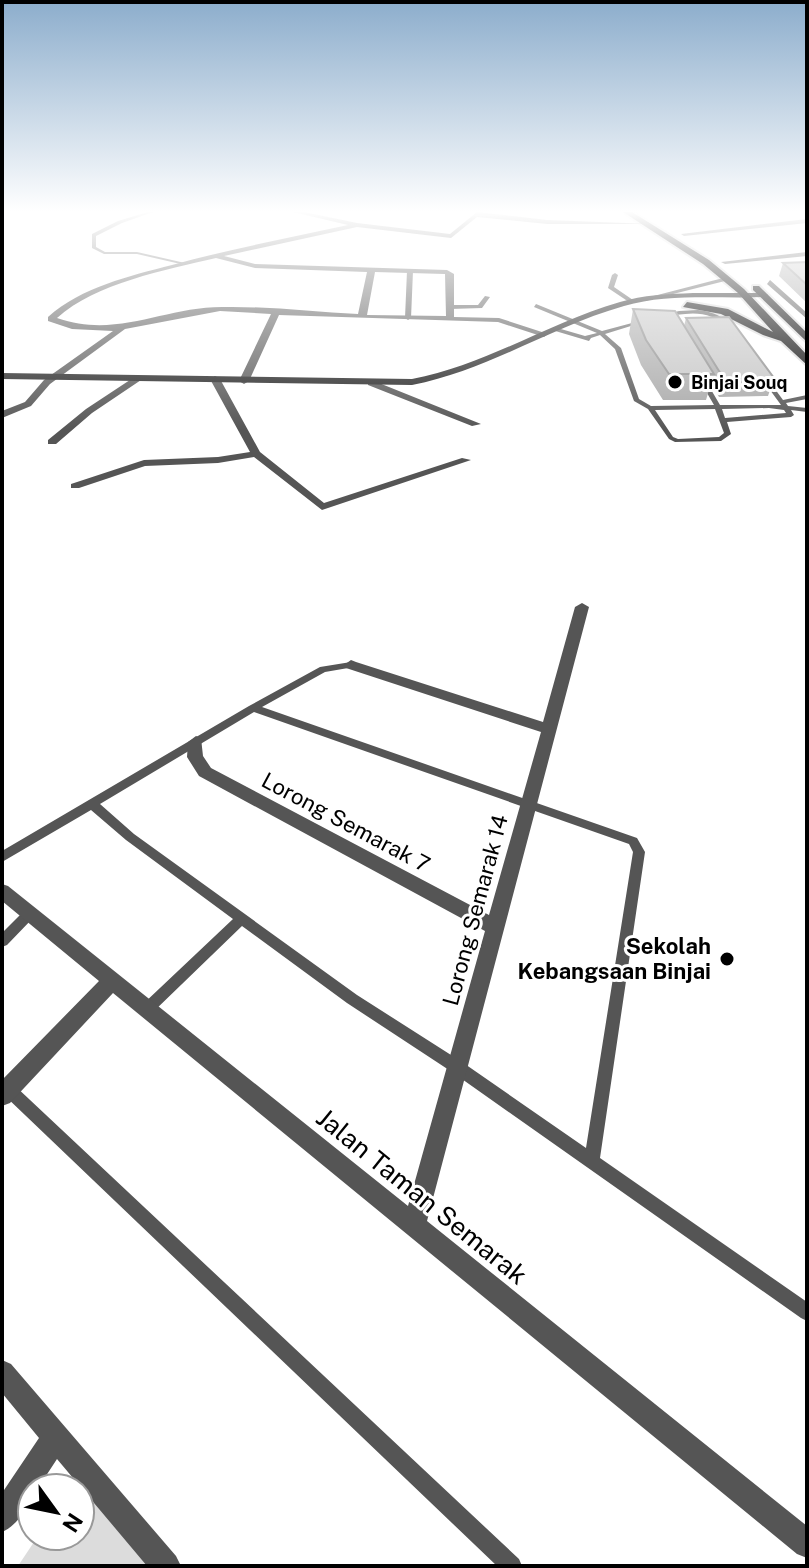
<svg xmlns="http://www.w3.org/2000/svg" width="809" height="1568" font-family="'Public Sans',sans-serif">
<rect width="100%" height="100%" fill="#fff"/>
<path fill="#dcdcdc" d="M 75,1479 L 149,1566 L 18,1566 L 38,1536 L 80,1536 L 80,1488 L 69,1488 Z"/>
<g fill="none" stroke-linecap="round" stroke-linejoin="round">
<g stroke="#dbdbdb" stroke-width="4">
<path id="primary" d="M 623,212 L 632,212 L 709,260 L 744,289 L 807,355 L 807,365 L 781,341 L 763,335 L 721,314 L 683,307 L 687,302 L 728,309 L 773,332 L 738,293 L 703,264 Z
M 753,286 L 759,286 L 807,333 L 807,342 L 753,290 Z"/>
</g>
<path fill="#555" fill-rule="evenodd" d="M 148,212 L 153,212 L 122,223 L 96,236 L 96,247 L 105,252 L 137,252 L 185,263 L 185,265 L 137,254 L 104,254 L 92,248 L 92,234 L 118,221 Z
M 410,269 L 413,271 L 411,318 L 408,320 L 405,318 L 407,271 Z
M 615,273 L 618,275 L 614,287 L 633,300 L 633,302 L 629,302 L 608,288 L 612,275 Z
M 727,277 L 729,280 L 645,301 L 642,299 Z
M 485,296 L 490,297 L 482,308 L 450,309 L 447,307 L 450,305 L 478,305 Z
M 536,304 L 602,331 L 647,319 L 647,321 L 605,334 L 621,348 L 639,399 L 651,406 L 714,405 L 700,381 L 703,379 L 706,381 L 720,405 L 781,405 L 759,375 L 762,373 L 764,374 L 783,400 L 807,395 L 807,399 L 786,403 L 788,406 L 807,408 L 807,412 L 791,410 L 794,415 L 791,417 L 727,422 L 731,434 L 721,441 L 675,442 L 669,439 L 648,409 L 634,401 L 615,349 L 600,335 L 591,338 L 589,341 L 552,330 L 551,329 L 554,327 L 585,336 L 597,333 L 534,307 ZM 769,408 L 784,410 L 786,413 L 725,418 L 722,409 ZM 715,409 L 724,433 L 719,437 L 678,439 L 673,437 L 655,410 Z
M 698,310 C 714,312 723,316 733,328 L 728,329 C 710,308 686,313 661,318 L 658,316 L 679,311 Z
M 351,662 L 354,663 L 356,665 L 354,667 L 325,672 L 262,707 L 637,838 L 645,852 L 600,1158 L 807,1302 L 807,1321 L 801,1318 L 452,1072 L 347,1003 L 242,926 L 152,1013 L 147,1015 L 142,1013 L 140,1009 L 142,1005 L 233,919 L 126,840 L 91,810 L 2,862 L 2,851 L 249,706 L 320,667 ZM 254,712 L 629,844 L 633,852 L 586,1148 L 462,1062 L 357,995 L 134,834 L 100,804 Z
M 29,909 L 33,910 L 35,914 L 33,918 L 7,945 L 2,947 L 2,933 L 25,910 Z
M 8,1082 L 13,1084 L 519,1559 L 522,1566 L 497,1566 L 3,1094 L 3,1084 Z"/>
<path fill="#555" fill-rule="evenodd" d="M 293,212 L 304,212 L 357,223 L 450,234 L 477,212 L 547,220 L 652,224 L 547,224 L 477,217 L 451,238 L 357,227 L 224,256 L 255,264 L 447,270 L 454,274 L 454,317 L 499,318 L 548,334 L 544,337 L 498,322 L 279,315 L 249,381 L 244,384 L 239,381 L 271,314 L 220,311 L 125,329 L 50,384 L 31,406 L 2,418 L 2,411 L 25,402 L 44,380 L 113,331 L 72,329 L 48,321 L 48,317 C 82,287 129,276 172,265 C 230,249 289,238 348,225 ZM 216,258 L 255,268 L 367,272 L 358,314 C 313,312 267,306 222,307 C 163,307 117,339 57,318 C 96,283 165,270 216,258 ZM 375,272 L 445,274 L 446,316 L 367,315 Z
M 807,219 L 807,223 L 684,236 L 681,234 Z
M 807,252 L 807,256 L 725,264 L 721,262 Z
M 770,280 L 807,313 L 807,319 L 767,284 Z
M 136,376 L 144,378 L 92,413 L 56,444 L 48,444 L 48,440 L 86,409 Z
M 215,376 L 220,379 L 260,452 L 324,503 L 462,458 L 471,460 L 322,510 L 254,457 L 218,463 L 145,466 L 79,488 L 71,488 L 71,484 L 144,460 L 218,457 L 250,452 L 210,379 Z
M 368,381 L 374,381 L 481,424 L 472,426 L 368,385 Z
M 582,603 L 589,607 L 427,1221 L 807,1526 L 807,1558 L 797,1554 L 113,993 L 10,1103 L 2,1106 L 2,1080 L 99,981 L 2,901 L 2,884 L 8,886 L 408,1206 L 485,931 L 199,776 L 187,757 L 188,742 L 196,736 L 201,738 L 203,756 L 211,768 L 489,915 L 541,732 L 346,668 L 344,665 L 351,660 L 356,662 L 543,722 L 575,607 Z
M 2,1360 L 11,1364 L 176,1556 L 181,1566 L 147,1566 L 57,1459 L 38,1488 L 32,1488 C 32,1504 17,1526 2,1532 L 2,1493 L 39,1438 L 2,1393 Z"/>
<path fill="#222" fill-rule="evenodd" d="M 693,293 L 764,293 L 768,295 L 764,297 C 718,299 668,293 624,306 C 550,327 489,370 412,385 L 2,379 L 2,373 L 412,379 C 486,365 548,323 620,302 C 643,295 668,294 693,293 Z"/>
<use href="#primary" fill="#000" fill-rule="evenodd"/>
</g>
<path fill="#a9a9a9" d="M 807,262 L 807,303 L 779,276 L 783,263 Z
M 633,309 L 684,326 L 686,318 L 774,378 L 768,396 L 719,397 L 711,383 L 706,400 L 663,400 L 641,365 L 629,334 Z"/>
<path fill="#c4c4c4" stroke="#898989" stroke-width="2" d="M 807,262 L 807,285 L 783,263 Z
M 633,309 L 675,311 L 714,374 L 669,374 L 646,340 Z
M 729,317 L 774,378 L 724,379 L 686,318 Z"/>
<linearGradient id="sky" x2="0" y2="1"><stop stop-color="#8cadcc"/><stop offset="0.49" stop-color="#fff"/><stop offset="1" stop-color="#fff" stop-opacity="0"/></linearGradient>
<rect width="809" height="431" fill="url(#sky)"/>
<g fill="#000" stroke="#fff" stroke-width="3">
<circle cx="675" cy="382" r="8"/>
<circle cx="727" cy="959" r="8"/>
</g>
<g text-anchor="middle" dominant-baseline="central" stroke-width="6" stroke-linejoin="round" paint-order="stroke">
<g font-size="18" font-weight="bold" fill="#000" stroke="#fff" text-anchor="start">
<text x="691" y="382">Binjai Souq</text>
</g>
<g font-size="22" fill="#000" stroke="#fff">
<text transform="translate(346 822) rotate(28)">Lorong Semarak 7</text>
<text transform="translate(475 910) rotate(-75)">Lorong Semarak 14</text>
</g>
<g font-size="22" font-weight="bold" fill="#000" stroke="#fff" text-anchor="end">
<text x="711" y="946">Sekolah<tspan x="711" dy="25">Kebangsaan Binjai</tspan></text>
</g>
<g font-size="26" fill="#000" stroke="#fff">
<text transform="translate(422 1196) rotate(39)">Jalan Taman Semarak</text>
</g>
</g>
<rect width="809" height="1568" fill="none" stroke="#000000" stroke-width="8"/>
<g transform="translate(56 1512) rotate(123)"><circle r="38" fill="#ffffff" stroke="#999999" stroke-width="2"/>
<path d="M0-6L14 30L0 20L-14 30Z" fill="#000000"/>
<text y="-12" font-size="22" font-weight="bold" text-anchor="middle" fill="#000000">N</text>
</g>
</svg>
